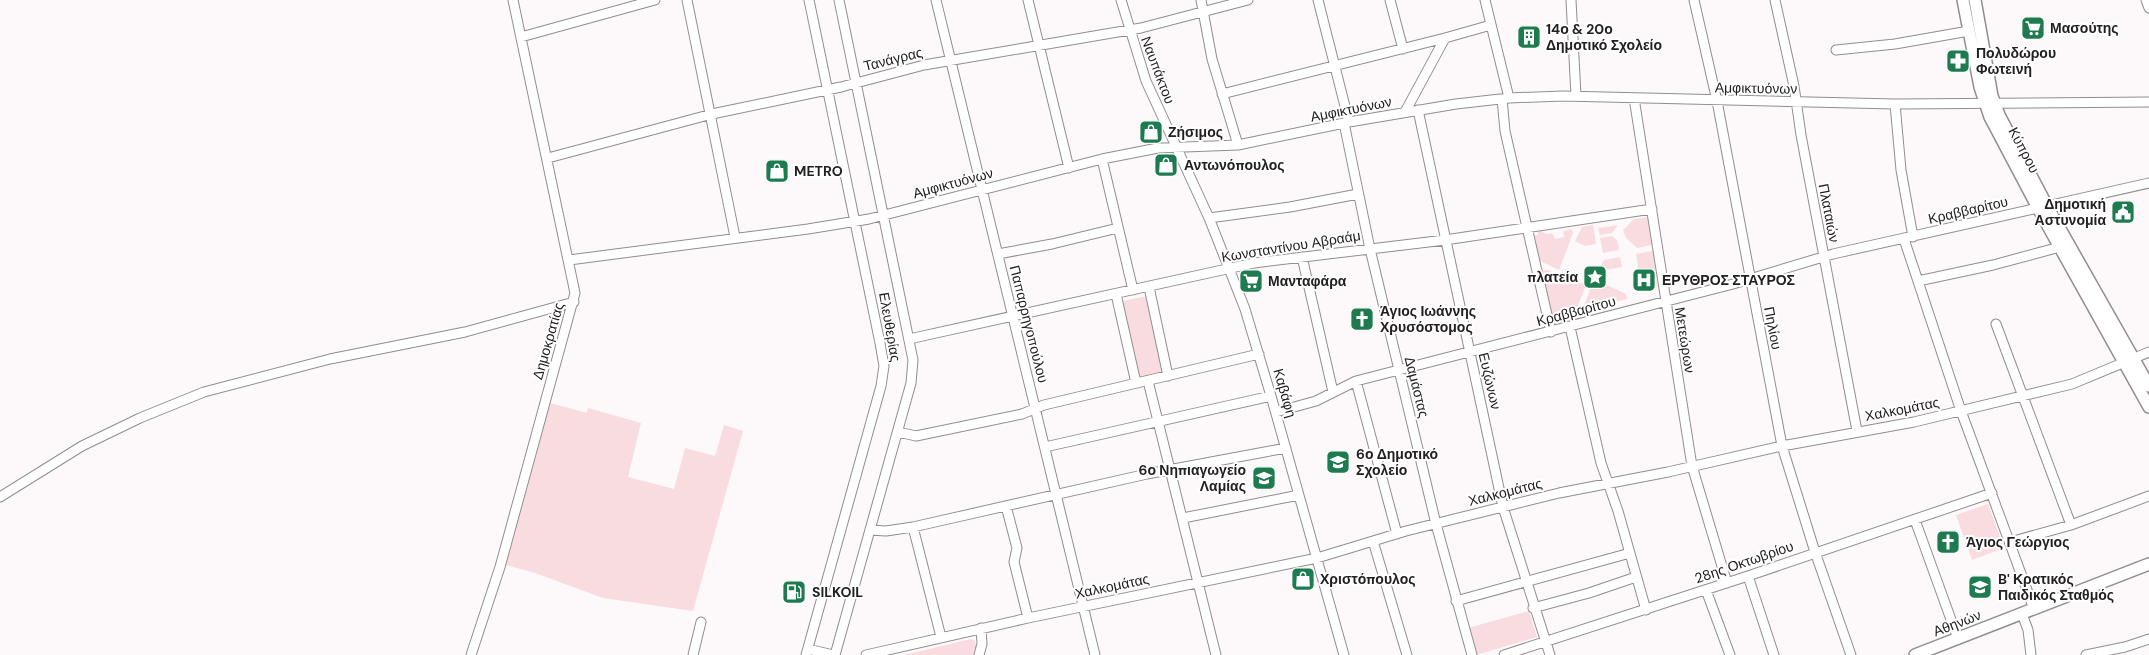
<svg xmlns="http://www.w3.org/2000/svg" width="2149" height="655" font-family="'DM Sans',sans-serif">
<rect width="100%" height="100%" fill="#fdf8f9"/>
<path fill="#f9dce0" d="M 1648,217 L 1652,245 L 1637,248 L 1626,238 L 1623,230 L 1634,219 Z
M 1593,225 L 1596,244 L 1585,246 L 1575,241 L 1582,227 Z
M 1618,225 L 1612,233 L 1600,235 L 1598,228 Z
M 1572,229 L 1573,233 L 1559,270 L 1536,259 L 1531,236 L 1538,235 L 1538,232 L 1541,231 L 1546,234 L 1552,233 L 1555,239 L 1564,237 L 1563,231 Z
M 1612,236 L 1617,240 L 1619,250 L 1603,253 L 1600,238 Z
M 1653,251 L 1657,286 L 1650,287 L 1647,271 L 1639,273 L 1636,254 Z
M 1620,257 L 1622,267 L 1605,270 L 1600,267 L 1604,260 Z
M 1547,270 L 1586,285 L 1575,313 L 1553,318 L 1542,271 Z
M 1594,279 L 1626,294 L 1627,299 L 1585,309 L 1584,306 Z
M 1148,296 L 1165,374 L 1138,380 L 1122,301 Z
M 550,403 L 587,413 L 588,408 L 641,423 L 628,477 L 674,489 L 685,448 L 715,456 L 724,425 L 743,431 L 693,611 L 603,598 L 535,573 L 506,565 Z
M 1988,504 L 2004,548 L 1972,560 L 1956,515 Z
M 1529,611 L 1537,637 L 1476,655 L 1468,628 Z
M 971,639 L 974,640 L 977,647 L 974,655 L 904,655 Z"/>
<g fill="none" stroke-linecap="round" stroke-linejoin="round">
<g stroke="#928d8e" stroke-width="11">
<path id="minor" d="M 687,0 L 735,237
M 936,0 L 1095,655
M 1028,0 L 1069,168
M 1121,0 L 1146,81 L 1209,218 L 1245,309 L 1271,396 L 1344,655
M 1201,0 L 1212,59 L 1238,145
M 1318,0 L 1349,122
M 1390,0 L 1403,49
M 1485,0 L 1509,98
M 1571,0 L 1576,96
M 1694,0 L 1717,101 L 1782,446 L 1815,552 L 1851,655
M 1775,0 L 1794,86 L 1801,135 L 1857,431
M 2146,0 L 2149,8
M 521,37 L 655,0
M 1836,50 L 1895,44 L 1969,31
M 1222,94 L 1445,38 L 1491,25
M 1634,98 L 1692,466 L 1727,583
M 1502,99 L 1505,131 L 1551,332
M 1895,104 L 1901,170 L 1913,237
M 1418,110 L 1503,507 L 1550,655
M 1405,112 L 1445,38
M 1344,123 L 1370,249 L 1436,524 L 1472,655
M 548,158 L 712,114 L 841,87 L 924,65 L 1141,28 L 1248,0
M 1102,159 L 1133,290
M 1209,218 L 1290,207 L 1358,194
M 1904,239 L 1961,411 L 2034,609
M 998,254 L 1052,244 L 1118,228
M 1302,257 L 1333,392
M 569,260 L 808,229 L 869,219 L 1102,159 L 1158,148 L 1238,145 L 1349,122 L 1456,104 L 1509,98 L 1563,96 L 1895,104 L 2149,102
M 1918,281 L 1993,265 L 2060,247
M 1149,287 L 1168,376
M 1116,294 L 1136,383
M 1996,324 L 2071,525
M 1570,327 L 1601,463 L 1618,511 L 1646,610
M 909,339 L 1254,263 L 1445,240 L 1652,209
M 1148,381 L 1216,655
M 1356,381 L 1397,534
M 1276,412 L 1316,401 L 1356,381 L 1733,284 L 1833,254 L 2149,183
M 898,432 L 916,436 L 1022,414 L 1044,405 L 1259,354
M 1045,447 L 1271,396
M 0,497 L 82,446 L 140,418 L 204,392 L 330,359 L 465,332 L 574,302
M 1006,506 L 1017,548 L 1014,562 L 1028,618
M 1183,518 L 1299,495
M 1915,520 L 1958,639
M 913,527 L 941,637
M 870,530 L 886,531 L 913,527 L 1147,474 L 1286,448
M 1373,541 L 1407,655
M 2010,542 L 2071,525 L 2149,496
M 1748,576 L 1774,655
M 1706,590 L 1730,655
M 1456,601 L 1630,553
M 1533,608 L 1589,593 L 1636,577
M 2022,614 L 2028,630 L 2031,655
M 808,649 L 833,655
M 471,655 L 500,567 L 575,293 L 513,0
M 693,655 L 701,622
M 806,655 L 881,386 L 884,366 L 880,343 L 809,0
M 835,655 L 911,383 L 913,360 L 839,0
M 866,655 L 1028,618 L 1317,558 L 1406,531 L 1559,493 L 1668,472 L 1782,446 L 1914,422 L 2072,384 L 2149,352
M 979,655 L 982,644 L 981,628
M 1504,655 L 1748,576 L 1992,493
M 2086,655 L 2125,647 L 2149,639"/>
</g>
<g stroke="#928d8e" stroke-width="14">
<path id="major" d="M 1963,0 L 1980,87 L 1990,117 L 2038,208 L 2149,407
M 1975,0 L 1992,96 L 1999,115 L 2047,206 L 2149,386
M 1915,655 L 2149,564"/>
</g>
<use href="#minor" stroke="#fff" stroke-width="9"/>
<use href="#major" stroke="#fff" stroke-width="11"/>
</g>
<defs>
<g id="supermarket-square" transform="scale(1.25)"><rect x="-9" y="-9" width="18" height="18" rx="4" fill="#1e7a4f" stroke="#fff"/><path d="M-6-5.5h2.5l.6 2H6L4.5 2H-2.5L-4.4-4H-6ZM-1.5 3.2a1.3 1.3 0 1 0 .1 0ZM3 3.2a1.3 1.3 0 1 0 .1 0Z" fill="#fff"/></g>
<g id="building-square" transform="scale(1.25)"><rect x="-9" y="-9" width="18" height="18" rx="4" fill="#1e7a4f" stroke="#fff"/><path d="M-4-6H4V6H1V3H-1V6H-4ZM-2.5-4.3h1.7v1.8h-1.7ZM.8-4.3h1.7v1.8H.8ZM-2.5-1h1.7V.8h-1.7ZM.8-1h1.7V.8H.8Z" fill="#fff"/></g>
<g id="pharmacy-square" transform="scale(1.25)"><rect x="-9" y="-9" width="18" height="18" rx="4" fill="#1e7a4f" stroke="#fff"/><path d="M-2-6h4v4h4v4h-4v4h-4v-4h-4v-4h4Z" fill="#fff"/></g>
<g id="shop-square" transform="scale(1.25)"><rect x="-9" y="-9" width="18" height="18" rx="4" fill="#1e7a4f" stroke="#fff"/><path d="M-5-2.5h2.3a2.7 3.5 0 0 1 5.4 0H5L5.5 6h-11ZM-1.5-2.5h3a1.5 2.3 0 0 0-3 0Z" fill="#fff"/></g>
<g id="civic-square" transform="scale(1.25)"><rect x="-9" y="-9" width="18" height="18" rx="4" fill="#1e7a4f" stroke="#fff"/><path d="M-.6-6.5H3V-4.5H.6V-3L4-1V1h2V6H-6V1h2V-1L-.6-3ZM-1.2 2.5V6h2.4V2.5Z" fill="#fff"/></g>
<g id="sight-square" transform="scale(1.25)"><rect x="-9" y="-9" width="18" height="18" rx="4" fill="#1e7a4f" stroke="#fff"/><path d="M0-6L1.8-2.2L6-1.7L2.9 1.2L3.7 5.4L0 3.3L-3.7 5.4L-2.9 1.2L-6-1.7L-1.8-2.2Z" fill="#fff"/></g>
<g id="hospital-square" transform="scale(1.25)"><rect x="-9" y="-9" width="18" height="18" rx="4" fill="#1e7a4f" stroke="#fff"/><path d="M-5-5h3v3.5h4V-5h3V5h-3V1.5h-4V5h-3Z" fill="#fff"/></g>
<g id="church-square" transform="scale(1.25)"><rect x="-9" y="-9" width="18" height="18" rx="4" fill="#1e7a4f" stroke="#fff"/><path d="M-1.2-6h2.4v3.5h3.3v2.4h-3.3V6h-2.4V-.1h-3.3v-2.4h3.3Z" fill="#fff"/></g>
<g id="school-square" transform="scale(1.25)"><rect x="-9" y="-9" width="18" height="18" rx="4" fill="#1e7a4f" stroke="#fff"/><path d="M0-5L7-2L0 1L-7-2ZM-4 1L0 2.5L4 1V4Q0 6-4 4Z" fill="#fff"/></g>
<g id="fuel-square" transform="scale(1.25)"><rect x="-9" y="-9" width="18" height="18" rx="4" fill="#1e7a4f" stroke="#fff"/><path d="M-5.5-6h7V0h2V4h1.3V-2.5L3-4.5l.8-.8L6-3V5H2.5V1h-1V6h-7ZM-4.2-4.7v3.2H.2V-4.7Z" fill="#fff"/></g>
</defs>
<g fill-rule="evenodd">
<use href="#supermarket-square" x="2033" y="28"/>
<use href="#building-square" x="1529" y="37"/>
<use href="#pharmacy-square" x="1958" y="61"/>
<use href="#shop-square" x="1151" y="132"/>
<use href="#shop-square" x="1166" y="165"/>
<use href="#shop-square" x="777" y="171"/>
<use href="#civic-square" x="2123" y="212"/>
<use href="#sight-square" x="1595" y="277"/>
<use href="#hospital-square" x="1644" y="280"/>
<use href="#supermarket-square" x="1251" y="281"/>
<use href="#church-square" x="1362" y="319"/>
<use href="#school-square" x="1338" y="462"/>
<use href="#school-square" x="1264" y="478"/>
<use href="#church-square" x="1948" y="542"/>
<use href="#shop-square" x="1303" y="579"/>
<use href="#school-square" x="1980" y="587"/>
<use href="#fuel-square" x="794" y="592"/>
</g>
<g text-anchor="middle" dominant-baseline="central" stroke-width="4" stroke-linejoin="round" paint-order="stroke">
<g font-size="14" font-weight="bold" fill="#222020" stroke="#fff" text-anchor="start">
<text x="2050" y="28">Μασούτης</text>
<text x="1546" y="29">14ο &amp; 20ο<tspan x="1546" dy="16">Δημοτικό Σχολείο</tspan></text>
<text x="1976" y="53">Πολυδώρου<tspan x="1976" dy="16">Φωτεινή</tspan></text>
<text x="1168" y="132">Ζήσιμος</text>
<text x="1184" y="165">Αντωνόπουλος</text>
<text x="794" y="171">METRO</text>
<text x="2106" y="204" text-anchor="end">Δημοτική<tspan x="2106" dy="16">Αστυνομία</tspan></text>
<text x="1578" y="277" text-anchor="end">πλατεία</text>
<text x="1662" y="280">ΕΡΥΘΡΟΣ ΣΤΑΥΡΟΣ</text>
<text x="1268" y="281">Μανταφάρα</text>
<text x="1380" y="311">Άγιος Ιωάννης<tspan x="1380" dy="16">Χρυσόστομος</tspan></text>
<text x="1356" y="454">6ο Δημοτικό<tspan x="1356" dy="16">Σχολείο</tspan></text>
<text x="1246" y="470" text-anchor="end">6ο Νηπιαγωγείο<tspan x="1246" dy="16">Λαμίας</tspan></text>
<text x="1966" y="542">Άγιος Γεώργιος</text>
<text x="1320" y="579">Χριστόπουλος</text>
<text x="1998" y="579">B' Κρατικός<tspan x="1998" dy="16">Παιδικός Σταθμός</tspan></text>
<text x="812" y="592">SILKOIL</text>
</g>
<g font-size="14" fill="#222020" stroke="#fff">
<text transform="translate(893 59) rotate(-14)">Τανάγρας</text>
<text transform="translate(1158 70) rotate(69)">Ναυπάκτου</text>
<text transform="translate(1756 88) rotate(1)">Αμφικτυόνων</text>
<text transform="translate(1351 109) rotate(-11)">Αμφικτυόνων</text>
<text transform="translate(2024 150) rotate(62)">Κύπρου</text>
<text transform="translate(953 183) rotate(-15)">Αμφικτυόνων</text>
<text transform="translate(1968 210) rotate(-13)">Κραββαρίτου</text>
<text transform="translate(1829 213) rotate(79)">Πλαταιών</text>
<text transform="translate(1291 246) rotate(-9)">Κωνσταντίνου Αβραάμ</text>
<text transform="translate(1576 311) rotate(-15)">Κραββαρίτου</text>
<text transform="translate(1029 324) rotate(76)">Παπαρρηγοπούλου</text>
<text transform="translate(890 327) rotate(80)">Ελευθερίας</text>
<text transform="translate(1773 328) rotate(79)">Πηλίου</text>
<text transform="translate(1685 340) rotate(81)">Μετεώρων</text>
<text transform="translate(548 341) rotate(-74)">Δημοκρατίας</text>
<text transform="translate(1490 381) rotate(77)">Ευζώνων</text>
<text transform="translate(1417 387) rotate(76)">Δαμάστας</text>
<text transform="translate(1285 393) rotate(74)">Καβάφη</text>
<text transform="translate(1902 409) rotate(-11)">Χαλκομάτας</text>
<text transform="translate(1505 492) rotate(-14)">Χαλκομάτας</text>
<text transform="translate(1744 562) rotate(-19)">28ης Οκτωβρίου</text>
<text transform="translate(1112 586) rotate(-12)">Χαλκομάτας</text>
<text transform="translate(1957 623) rotate(-21)">Αθηνών</text>
</g>
</g>
</svg>
